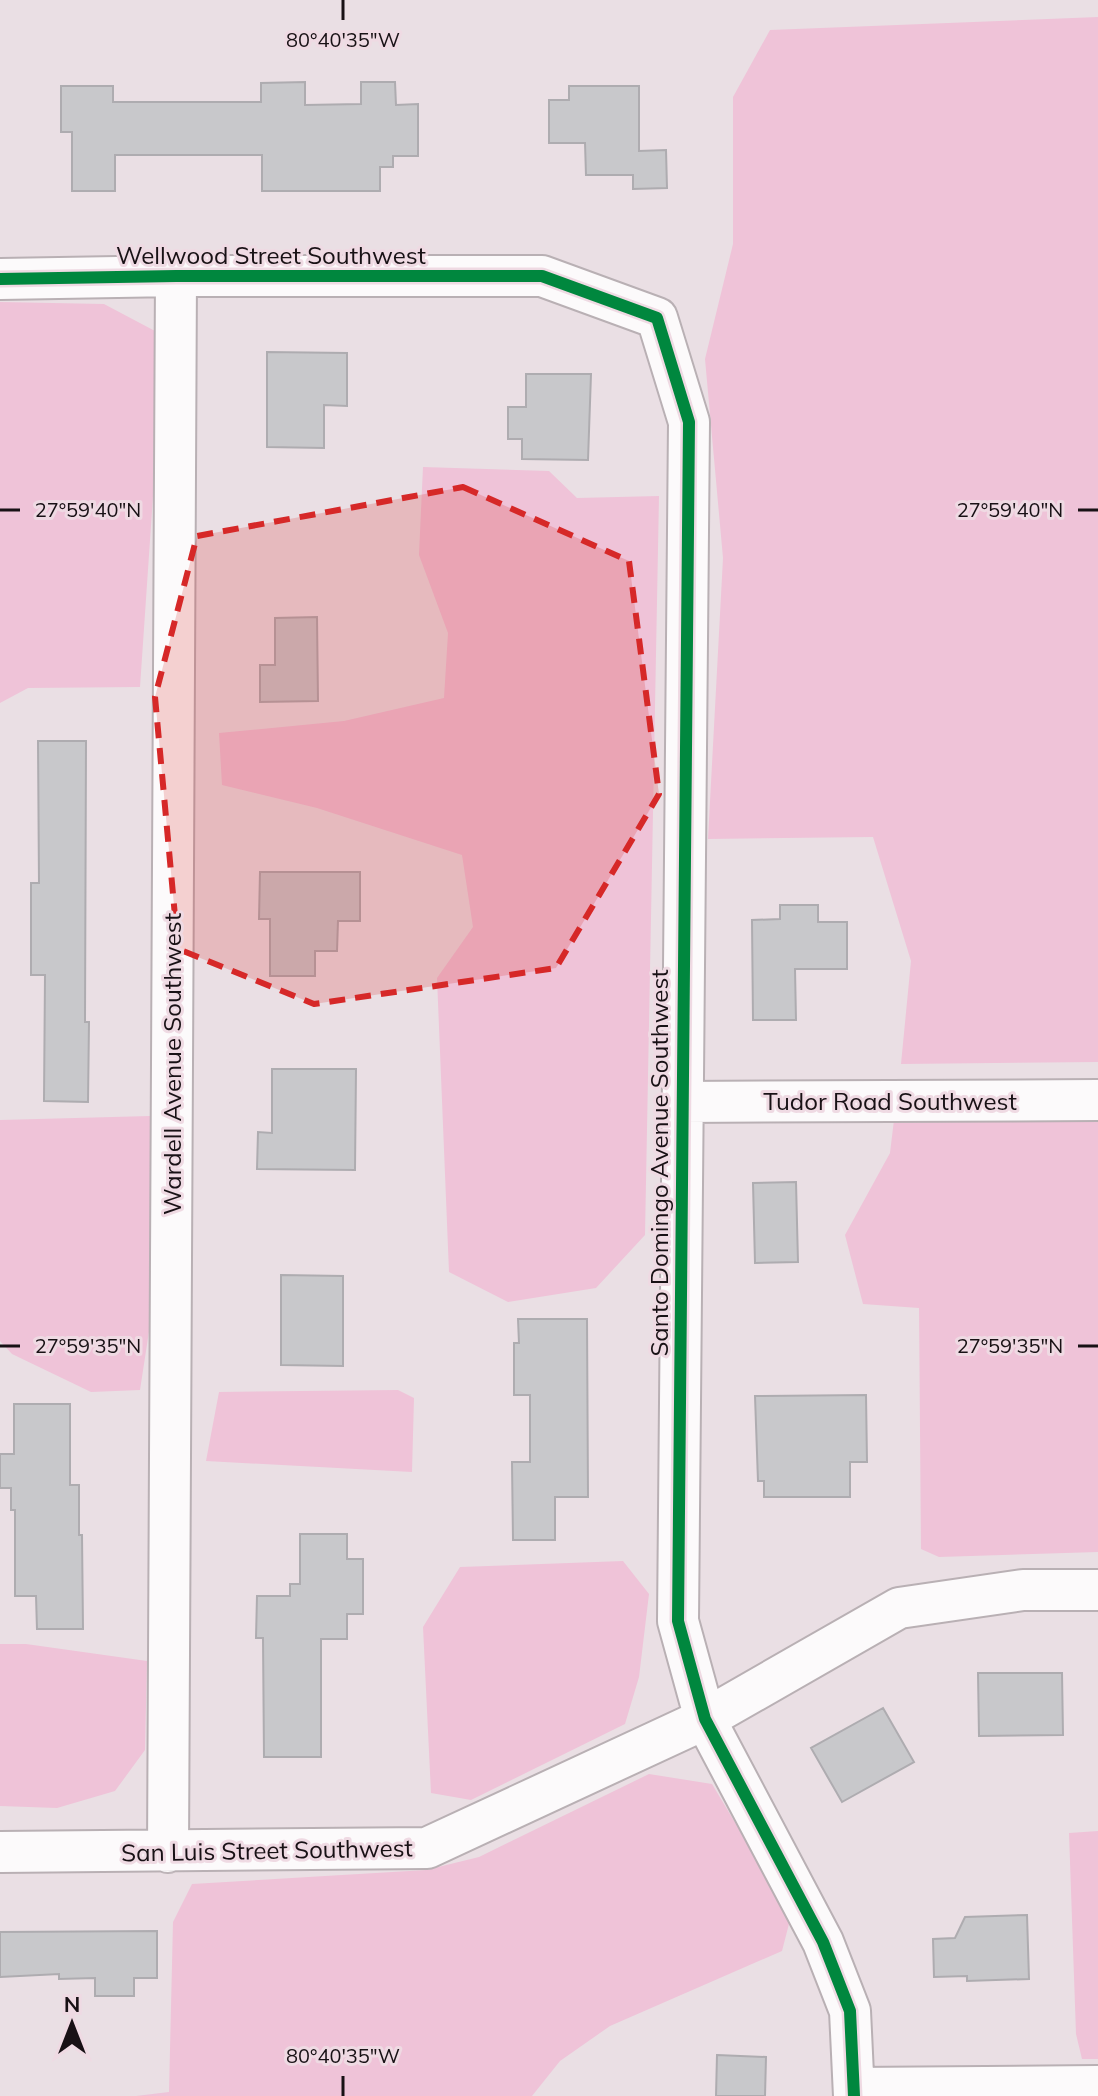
<svg xmlns="http://www.w3.org/2000/svg" width="1098" height="2096" font-family="Mulish,sans-serif">
<rect width="100%" height="100%" fill="#eadfe4"/>
<path fill="#efc3d8" d="M 1098,17 L 1098,1062 L 901,1064 L 911,961 L 873,837 L 708,839 L 723,558 L 705,359 L 733,244 L 733,97 L 770,30 Z
M 0,302 L 104,304 L 155,331 L 161,379 L 140,687 L 28,688 L 0,703 Z
M 423,467 L 549,471 L 577,498 L 659,496 L 645,1235 L 596,1288 L 508,1302 L 449,1272 L 437,978 L 473,927 L 462,855 L 317,808 L 222,785 L 219,733 L 344,721 L 444,698 L 448,633 L 419,555 Z
M 150,1116 L 150,1325 L 140,1390 L 91,1392 L 12,1354 L 0,1341 L 0,1120 Z
M 1098,1117 L 1098,1552 L 939,1557 L 921,1549 L 919,1308 L 863,1304 L 845,1235 L 890,1153 L 894,1120 Z
M 398,1390 L 414,1398 L 412,1472 L 206,1461 L 219,1392 Z
M 623,1561 L 649,1594 L 639,1677 L 625,1724 L 471,1800 L 431,1793 L 423,1627 L 460,1567 Z
M 0,1644 L 26,1644 L 147,1661 L 145,1750 L 115,1791 L 57,1808 L 0,1806 Z
M 649,1774 L 712,1784 L 791,1916 L 782,1951 L 610,2026 L 560,2061 L 532,2096 L 136,2096 L 169,2092 L 173,1922 L 192,1884 L 426,1870 L 479,1857 Z
M 1098,1831 L 1098,2059 L 1082,2059 L 1076,2034 L 1069,1833 Z"/>
<path fill="#c8c8cb" stroke="#aeacb0" stroke-width="2" d="M 305,82 L 305,105 L 361,104 L 361,82 L 395,82 L 396,105 L 418,104 L 418,156 L 393,156 L 393,167 L 380,167 L 380,191 L 262,191 L 262,155 L 115,155 L 115,191 L 72,191 L 72,132 L 61,132 L 61,86 L 113,86 L 113,102 L 261,102 L 261,83 Z
M 569,86 L 639,86 L 639,151 L 666,150 L 667,188 L 633,189 L 633,175 L 586,175 L 585,143 L 549,143 L 549,100 L 569,100 Z
M 267,352 L 347,353 L 347,406 L 324,405 L 324,448 L 267,447 Z
M 526,374 L 591,374 L 588,460 L 522,459 L 522,439 L 508,439 L 508,407 L 526,407 Z
M 317,617 L 318,701 L 260,702 L 260,665 L 275,665 L 275,618 Z
M 38,741 L 86,741 L 85,1022 L 89,1022 L 88,1102 L 44,1101 L 45,975 L 31,975 L 31,883 L 39,883 Z
M 260,872 L 360,872 L 360,921 L 338,921 L 337,951 L 315,951 L 315,976 L 270,976 L 270,919 L 259,919 Z
M 780,905 L 818,905 L 818,922 L 847,922 L 847,969 L 795,969 L 796,1020 L 753,1020 L 752,920 L 780,919 Z
M 272,1069 L 356,1069 L 355,1170 L 257,1169 L 258,1132 L 272,1133 Z
M 796,1182 L 798,1262 L 755,1263 L 753,1183 Z
M 281,1275 L 343,1276 L 343,1366 L 281,1365 Z
M 518,1319 L 587,1319 L 588,1497 L 555,1497 L 555,1540 L 513,1540 L 512,1462 L 530,1462 L 530,1395 L 514,1395 L 514,1343 L 519,1343 Z
M 866,1395 L 867,1462 L 850,1462 L 850,1497 L 764,1497 L 764,1481 L 758,1481 L 755,1396 Z
M 14,1404 L 70,1404 L 70,1485 L 79,1485 L 79,1535 L 82,1535 L 83,1629 L 37,1629 L 36,1596 L 15,1596 L 15,1510 L 11,1510 L 11,1488 L 0,1488 L 0,1454 L 14,1454 Z
M 300,1534 L 347,1534 L 347,1559 L 363,1559 L 363,1614 L 347,1614 L 347,1639 L 321,1639 L 321,1757 L 264,1757 L 263,1638 L 256,1638 L 257,1596 L 290,1596 L 290,1584 L 300,1584 Z
M 978,1673 L 1062,1673 L 1063,1735 L 979,1736 Z
M 883,1708 L 914,1762 L 842,1802 L 811,1748 Z
M 1027,1915 L 1029,1979 L 967,1981 L 967,1976 L 934,1977 L 933,1939 L 955,1938 L 965,1917 Z
M 157,1931 L 157,1978 L 134,1978 L 134,1996 L 95,1996 L 95,1978 L 59,1979 L 59,1974 L 0,1977 L 0,1932 Z
M 717,2055 L 766,2057 L 765,2096 L 716,2096 Z"/>
<g fill="none" stroke-linecap="round" stroke-linejoin="round">
<g stroke="#b9b0b4" stroke-width="44">
<path id="minor" d="M 0,279 L 176,276 L 542,276 L 657,318 L 689,422 L 678,1621 L 705,1719 L 823,1942 L 850,2011 L 854,2096
M 681,1102 L 1098,1100
M 0,1852 L 427,1848 L 705,1719 L 899,1608 L 1023,1590 L 1098,1590
M 168,1852 L 176,276
M 854,2088 L 1098,2086"/>
</g>
<use href="#minor" stroke="#fcfafb" stroke-width="40"/>
<g stroke="#efdae3" stroke-width="17">
<path id="cycleway" d="M 0,279 L 176,276 L 542,276 L 657,318 L 689,422 L 678,1621 L 705,1719 L 823,1942 L 850,2011 L 854,2096"/>
</g>
<use href="#cycleway" stroke="#00873e" stroke-width="12"/>
</g>
<path fill="#d62828" fill-opacity="0.2" stroke="#d62828" stroke-width="6" stroke-dasharray="16 10" stroke-linejoin="round" d="M 463,487 L 629,561 L 659,794 L 556,968 L 314,1004 L 178,949 L 155,697 L 197,536 Z"/>
<path fill="none" stroke="#181115" stroke-width="3" d="M 343,0 L 343,20M 0,510 L 20,510M 1078,510 L 1098,510M 0,1346 L 20,1346M 1078,1346 L 1098,1346M 343,2076 L 343,2096"/>
<g text-anchor="middle" dominant-baseline="central" stroke-width="6" stroke-linejoin="round" paint-order="stroke">
<g font-size="24" fill="#181115" stroke="#efdae3">
<text x="271" y="255">Wellwood Street Southwest</text>
<text transform="translate(172 1064) rotate(-90)">Wardell Avenue Southwest</text>
<text x="890" y="1101">Tudor Road Southwest</text>
<text transform="translate(659 1163) rotate(-90)">Santo Domingo Avenue Southwest</text>
<text transform="translate(267 1850) rotate(-1)">San Luis Street Southwest</text>
</g>
</g>
<g font-size="20" text-anchor="middle" fill="#181115" stroke="#efdae3" stroke-width="6" stroke-linejoin="round" paint-order="stroke">
<text x="343" y="47">80°40'35"W</text>
<text x="88" y="517">27°59'40"N</text>
<text x="1010" y="517">27°59'40"N</text>
<text x="88" y="1353">27°59'35"N</text>
<text x="1010" y="1353">27°59'35"N</text>
<text x="343" y="2063">80°40'35"W</text>
</g>
<g transform="translate(72 2024)" stroke="#efdae3" stroke-width="6" paint-order="stroke">
<path d="M0-6L14 30L0 20L-14 30Z" fill="#181115"/>
<text y="-12" font-size="22" font-weight="bold" text-anchor="middle" fill="#181115">N</text>
</g>
</svg>
